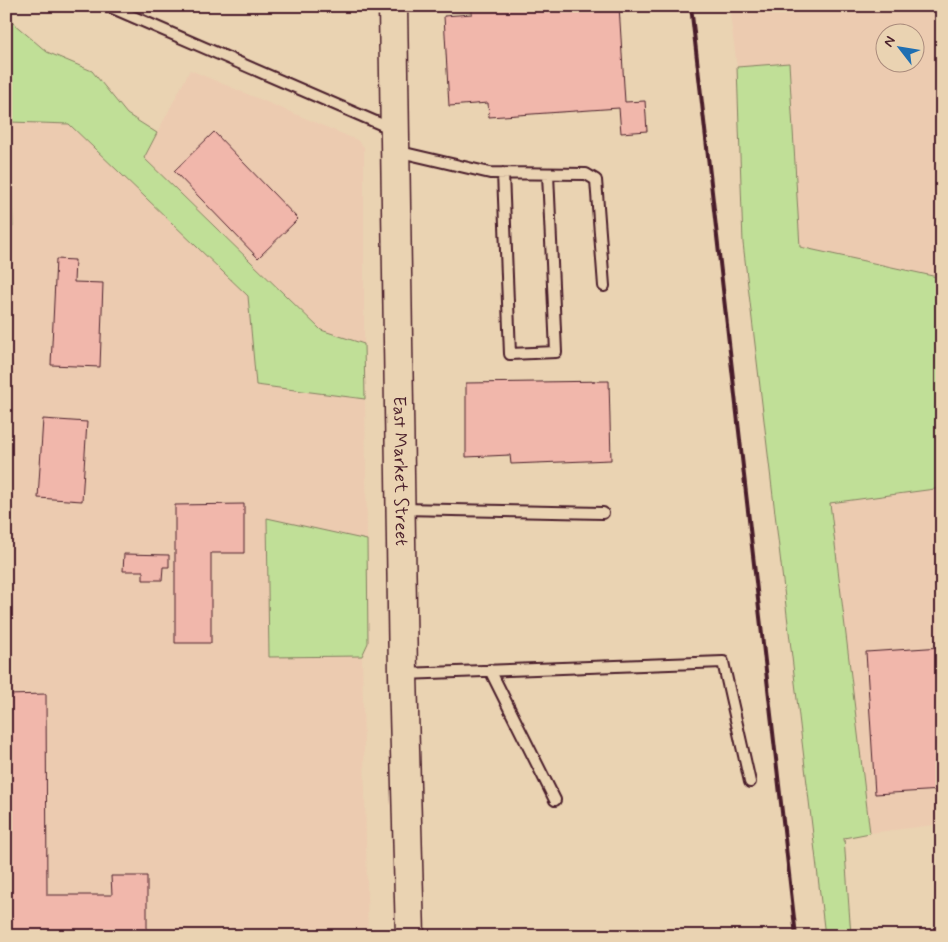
<svg xmlns="http://www.w3.org/2000/svg" width="948" height="942" font-family="Mynerve,sans-serif">
<rect width="100%" height="100%" fill="#ead3b2"/>
<filter id="ink" filterUnits="userSpaceOnUse"><feTurbulence type="fractalNoise" baseFrequency=".02" numOctaves="2"/><feDisplacementMap in="SourceGraphic" scale="10" xChannelSelector="R" yChannelSelector="G"/><feConvolveMatrix kernelMatrix="1 2 1 2 8 2 1 2 1" color-interpolation-filters="sRGB"/></filter>
<g filter="url(#ink)">
<path fill="#eccbb0" fill-rule="evenodd" d="M 729,6 L 942,6 L 942,278 L 800,247 L 789,64 L 737,67 ZM 886,32 L 916,32 L 916,62 L 886,62 Z
M 190,70 L 357,140 L 364,147 L 364,344 L 321,330 L 144,158 Z
M 10,122 L 69,124 L 248,296 L 256,385 L 365,399 L 367,540 L 267,519 L 269,657 L 362,656 L 368,936 L 6,936 L 6,227 L 13,227 Z
M 942,488 L 942,824 L 870,833 L 830,503 Z"/>
<path fill="#c0df97" stroke="#857f61" d="M 6,17 L 47,52 L 92,71 L 127,114 L 157,133 L 144,158 L 321,330 L 364,344 L 365,399 L 256,385 L 248,296 L 69,124 L 10,122 L 13,227 L 6,227 Z
M 789,63 L 800,247 L 942,278 L 942,488 L 830,503 L 870,833 L 844,838 L 851,936 L 825,936 L 743,243 L 737,67 Z
M 267,518 L 367,540 L 368,643 L 362,656 L 269,657 Z"/>
<path fill="#f1b7ab" stroke="#4a1f2b" d="M 472,6 L 619,6 L 625,102 L 645,101 L 647,131 L 621,133 L 619,108 L 489,117 L 488,103 L 449,106 L 444,16 L 472,14 Z
M 214,132 L 298,219 L 258,258 L 174,171 Z
M 56,259 L 75,260 L 74,282 L 103,283 L 100,367 L 51,365 Z
M 609,381 L 611,460 L 511,464 L 510,455 L 466,457 L 466,383 Z
M 43,419 L 87,422 L 82,501 L 38,498 Z
M 244,504 L 244,553 L 211,553 L 211,643 L 175,643 L 175,505 Z
M 124,554 L 169,555 L 169,567 L 163,567 L 162,580 L 143,580 L 143,571 L 123,571 Z
M 942,647 L 942,790 L 875,794 L 866,652 Z
M 46,694 L 47,895 L 112,895 L 111,876 L 147,876 L 147,936 L 6,936 L 6,695 Z
M 942,931 L 942,936 L 930,936 L 930,933 Z"/>
<g fill="none" stroke-linecap="round" stroke-linejoin="round">
<g stroke="#4a1f2b" stroke-width="14">
<path id="lane" d="M 108,6 L 392,129
M 396,151 L 490,173 L 586,174 L 596,180 L 604,286
M 503,173 L 510,354 L 556,352 L 548,174
M 401,509 L 603,513
M 490,670 L 555,800
M 404,674 L 723,662 L 750,782"/>
</g>
<g stroke="#4a1f2b" stroke-width="31">
<g id="secondary">
<path id="s1" d="M 393,6 L 403,674 L 410,936"/>
</g>
</g>
<use href="#lane" stroke="#ead3b2" stroke-width="10"/>
<use href="#secondary" stroke="#ead3b2" stroke-width="28"/>
<path stroke="#4a1f2b" stroke-width="4" d="M 691,6 L 796,936"/>
</g>
</g>
<g text-anchor="middle" dominant-baseline="central" stroke-width="4" stroke-linejoin="round" paint-order="stroke">
<g font-size="18" fill="#4a1f2b" stroke="#ead3b2">
<text stroke="none"><textPath href="#s1" startOffset="465">East Market Street</textPath></text>
</g>
</g>
<rect width="948" height="942" fill="none" stroke="#ead3b2" stroke-width="25"/>
<rect x="12" y="12" width="923" height="917" fill="none" stroke="#4a1f2b" stroke-width="2" filter="url(#ink)"/>
<g transform="translate(900 48) rotate(301)"><circle r="24" fill="#ead3b2" stroke="#aa8b7c"/>
<path d="M0-4L9 19L0 12L-9 19Z" fill="#1f6fb2"/>
<text y="-8" font-size="14" font-weight="bold" text-anchor="middle" fill="#4a1f2b">N</text>
</g>
</svg>
